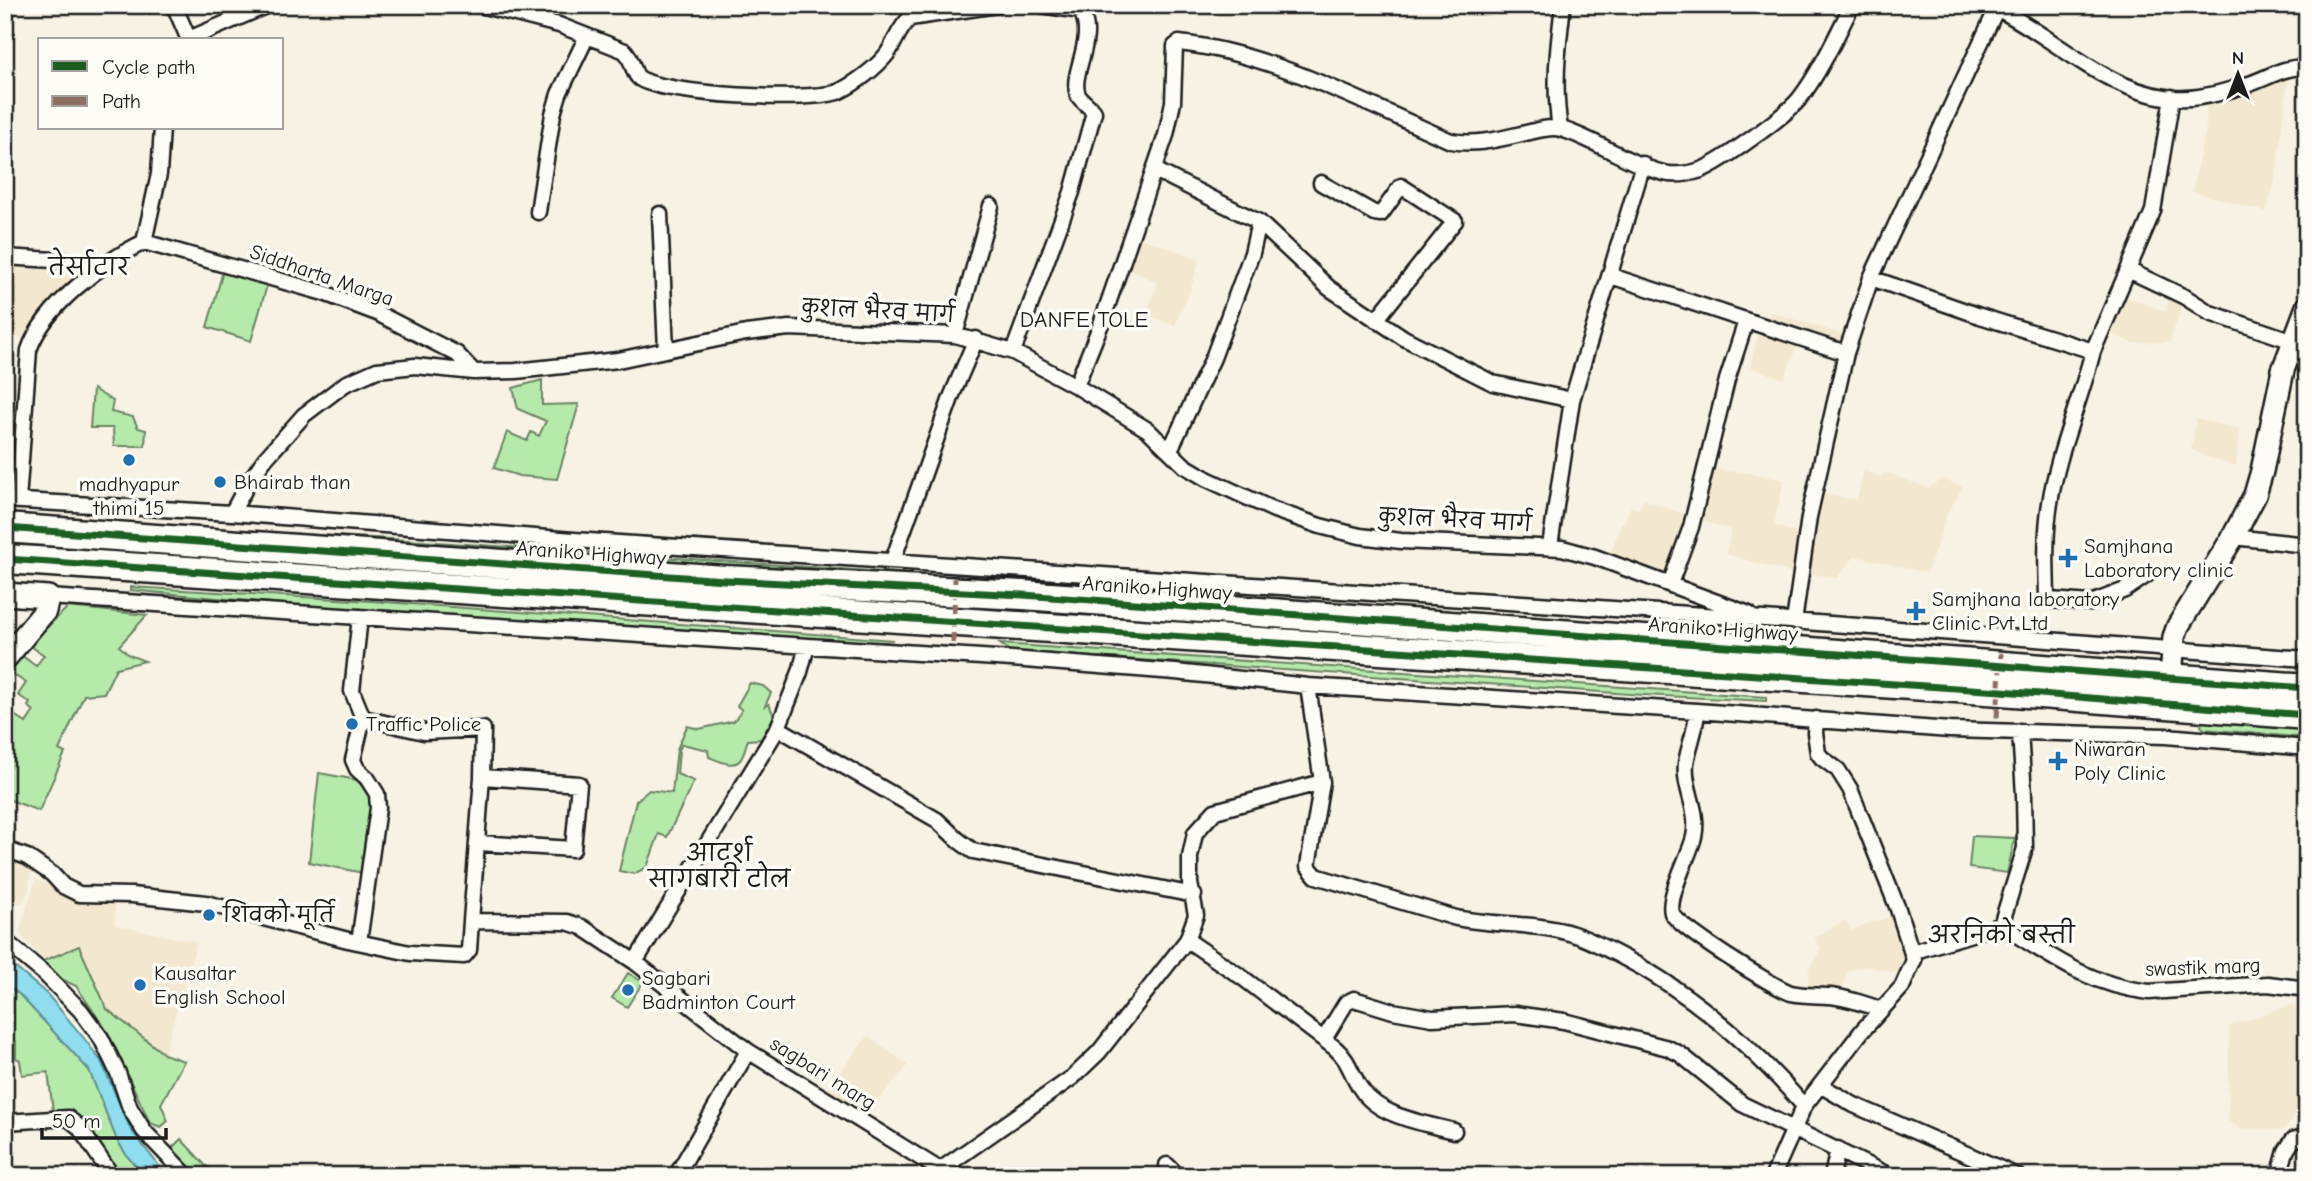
<svg xmlns="http://www.w3.org/2000/svg" width="2312" height="1181" font-family="'Comic Neue','Playpen Sans Deva',sans-serif">
<rect width="100%" height="100%" fill="#f8f2e5"/>
<filter id="ink" filterUnits="userSpaceOnUse"><feTurbulence type="fractalNoise" baseFrequency=".0143" numOctaves="2"/><feDisplacementMap in="SourceGraphic" scale="14" xChannelSelector="R" yChannelSelector="G"/><feConvolveMatrix kernelMatrix="1 2 1 2 8 2 1 2 1" color-interpolation-filters="sRGB"/></filter>
<g filter="url(#ink)">
<path fill="#f3e7cf" d="M 2289,72 L 2275,182 L 2266,212 L 2192,191 L 2206,128 L 2207,102 L 2230,97 Z
M 1141,238 L 1200,259 L 1191,288 L 1175,326 L 1146,314 L 1158,283 L 1130,269 Z
M 5,264 L 65,271 L 75,278 L 25,338 L 5,336 Z
M 2171,294 L 2184,299 L 2170,342 L 2133,343 L 2110,333 L 2123,296 L 2165,311 Z
M 1771,312 L 1851,337 L 1847,349 L 1799,340 L 1784,379 L 1750,367 L 1759,330 L 1767,323 Z
M 2196,419 L 2240,429 L 2236,466 L 2206,457 L 2191,449 Z
M 1705,468 L 1750,473 L 1784,480 L 1774,525 L 1802,535 L 1791,573 L 1726,554 L 1731,530 L 1697,519 Z
M 1864,470 L 1881,477 L 1885,472 L 1929,488 L 1942,478 L 1963,487 L 1948,512 L 1927,573 L 1855,556 L 1837,578 L 1806,573 L 1822,494 L 1857,500 Z
M 1643,499 L 1689,516 L 1668,574 L 1610,554 L 1621,523 L 1624,523 L 1631,506 L 1640,509 Z
M 5,856 L 31,863 L 29,890 L 22,903 L 5,903 Z
M 36,879 L 59,890 L 76,901 L 110,899 L 115,902 L 115,925 L 197,942 L 164,1054 L 107,1009 L 79,946 L 43,961 L 19,932 Z
M 1896,915 L 1906,949 L 1898,973 L 1865,966 L 1848,971 L 1841,993 L 1808,991 L 1809,968 L 1821,949 L 1814,938 L 1845,920 L 1852,931 L 1860,926 Z
M 2293,1004 L 2304,1028 L 2301,1060 L 2307,1060 L 2307,1103 L 2298,1103 L 2292,1120 L 2284,1130 L 2241,1129 L 2228,1121 L 2229,1026 Z
M 868,1036 L 908,1065 L 864,1117 L 823,1094 Z"/>
<path fill="#b6eaab" stroke="#698364" stroke-width="2" d="M 223,271 L 268,282 L 251,341 L 207,327 Z
M 542,380 L 542,405 L 579,404 L 557,479 L 519,476 L 494,468 L 507,432 L 527,441 L 531,432 L 539,436 L 546,421 L 518,409 L 513,388 Z
M 93,389 L 113,401 L 111,412 L 133,417 L 138,428 L 146,430 L 145,446 L 114,446 L 113,428 L 90,428 Z
M 155,526 L 392,539 L 912,574 L 917,581 Z
M 131,587 L 372,601 L 893,640 L 858,644 L 372,612 L 130,590 Z
M 68,607 L 147,615 L 119,646 L 129,655 L 145,661 L 116,668 L 104,693 L 84,695 L 59,750 L 65,753 L 39,811 L 5,798 L 5,775 L 10,765 L 5,760 L 13,754 L 5,750 L 5,723 L 10,712 L 26,723 L 34,711 L 28,706 L 30,703 L 18,695 L 26,683 L 8,671 L 21,655 L 36,666 L 44,655 L 29,645 Z
M 1000,644 L 1766,697 L 1766,701 L 1644,695 L 1010,651 Z
M 750,683 L 763,686 L 771,693 L 765,706 L 769,704 L 774,716 L 761,739 L 748,740 C 745,746 745,752 742,757 C 736,770 719,761 709,757 L 708,750 L 682,744 L 679,750 L 677,774 L 694,781 L 667,837 L 659,834 L 647,867 L 634,874 L 619,871 L 636,801 L 649,790 L 672,793 L 677,749 L 687,726 L 699,729 L 734,721 L 742,710 L 737,706 Z
M 2202,721 L 2307,729 L 2307,738 L 2204,729 L 2201,726 Z
M 319,773 L 357,780 L 372,798 L 363,873 L 309,862 Z
M 1972,836 L 2015,838 L 2007,873 L 1969,868 Z
M 79,946 L 107,1009 L 164,1054 L 184,1061 L 161,1104 L 168,1121 L 161,1127 L 150,1123 L 107,1031 L 76,986 L 51,974 L 43,961 Z
M 628,973 L 643,982 L 627,1007 L 612,998 Z
M 5,984 L 19,994 L 89,1070 L 117,1140 L 127,1156 L 145,1176 L 121,1176 L 73,1112 L 53,1111 L 48,1072 L 22,1075 L 20,1060 L 16,1058 L 16,1041 L 5,1041 Z
M 181,1139 L 205,1165 L 220,1176 L 199,1176 L 173,1151 L 173,1147 Z"/>
<path fill="#8fddef" stroke="#61909b" stroke-width="2" d="M 5,959 L 47,994 L 83,1037 L 101,1061 L 131,1130 L 167,1176 L 145,1176 L 127,1156 L 117,1140 L 89,1070 L 19,994 L 5,984 Z"/>
<g fill="none" stroke-linecap="round" stroke-linejoin="round">
<g stroke="#1c1c1c" stroke-width="19">
<path id="street" d="M 174,5 L 189,40
M 480,5 L 559,25 L 625,51 C 633,60 633,74 639,78 C 662,95 815,103 840,91 C 856,83 876,68 887,54 C 895,43 899,28 910,18 L 997,5
M 1990,5 C 2056,35 2120,109 2199,97 C 2214,95 2231,90 2246,85 C 2267,79 2284,65 2307,68
M 189,39 L 268,5
M 2172,97 L 2153,211 L 2128,270 L 2185,297 L 2210,313 L 2293,341
M 1560,128 C 1553,86 1558,47 1563,5
M 1155,170 L 1259,222 L 1329,288 L 1404,338 L 1493,383 L 1572,400
M 1321,183 L 1374,213 L 1381,214 L 1401,186 L 1455,221 L 1376,320
M 538,212 L 553,114 L 559,94 L 587,36
M 660,214 L 666,350
M 144,242 L 324,293 L 377,313 L 457,354 L 474,372
M 144,242 L 159,174 L 162,128
M 5,257 L 70,261 L 78,263 L 91,275
M 1611,276 L 1846,353
M 1871,278 L 1980,316 L 2093,351 C 2080,402 2058,451 2050,503 C 2045,533 2046,564 2047,595 L 2050,600 L 2091,603 L 2125,590 L 2147,575
M 955,335 L 991,206
M 2093,351 L 2128,270
M 1013,352 L 1072,192 L 1094,112 C 1090,106 1081,101 1078,95 C 1069,74 1097,40 1081,11 L 1041,5
M 1076,386 L 1101,324 L 1166,135 L 1173,102 L 1175,46 L 1179,43 C 1272,53 1366,104 1451,141 C 1478,146 1503,138 1530,132 C 1539,130 1552,126 1561,129 C 1596,139 1634,168 1669,174 C 1679,175 1692,173 1701,170 C 1721,162 1787,115 1800,98 C 1819,74 1838,33 1852,5
M 1170,450 L 1213,358 L 1252,253 L 1259,222
M 5,500 L 232,513 L 574,540 L 1764,619 L 2307,659
M 18,501 L 29,350 C 44,306 103,262 144,242
M 232,513 L 248,483 L 265,459 L 304,415 L 345,384 L 377,370 L 415,366 L 474,372 L 516,371 L 618,360 L 746,333 L 789,328 L 955,335 L 1013,352 L 1076,386 L 1148,430 L 1185,466 L 1207,479 L 1274,510 L 1320,526 L 1360,536 L 1401,541 L 1562,548 L 1595,557 L 1749,614
M 2233,537 L 2307,545
M 1550,546 L 1572,400 L 1643,164
M 893,560 L 952,395 L 976,339
M 1670,584 L 1691,527 L 1727,380 L 1746,321
M 48,597 L 1012,659 L 1175,672 L 1308,686 L 1697,711 L 1950,730 L 2166,736 L 2307,748
M 1794,622 L 1809,517 L 1846,353 L 1871,278 L 1997,8
M 807,646 L 800,672 L 778,728 L 937,820 L 958,840 L 973,851 L 1194,895
M 1308,686 L 1322,782 L 1308,866 L 1316,876 L 1456,918 C 1494,926 1536,922 1573,934 C 1589,939 1603,947 1617,954 C 1690,991 1751,1045 1804,1106
M 1697,711 C 1696,731 1689,745 1686,763 C 1683,789 1700,809 1694,837 C 1689,857 1667,896 1672,913 C 1675,926 1775,988 1791,993 C 1804,996 1816,995 1829,996 C 1846,997 1864,1004 1880,1009
M 363,718 L 424,732 L 483,729 L 482,777 L 471,921
M 478,843 L 573,849 L 579,784 L 482,777
M 5,849 L 27,857 L 52,874 L 63,886 L 79,894 L 132,895 L 206,903 L 348,940 L 410,953 L 464,956 L 469,950 L 471,921 L 567,922 L 582,927 L 635,962 L 748,1051 L 940,1170 L 1073,1077 L 1099,1052 L 1187,940 L 1196,915 L 1190,883 L 1190,857 L 1195,833 L 1215,811 L 1322,782
M 2001,925 L 2025,848 L 2024,795 L 2020,731
M 1187,940 L 1243,978 L 1335,1048 C 1349,1060 1351,1074 1361,1089 C 1379,1117 1424,1123 1454,1131
M 5,941 L 46,975 L 81,1011 L 101,1038 L 118,1073 L 130,1108 L 144,1131 L 187,1176
M 359,942 L 378,808 L 377,794 L 367,778 L 357,769 L 353,760 L 363,718 L 352,691 L 360,617
M 1912,952 L 2001,925 C 2051,956 2088,985 2149,992 L 2268,984 L 2307,989
M 635,962 L 778,728
M 1324,1039 L 1346,1003 L 1354,999 L 1393,1011 L 1432,1018 L 1515,1014 L 1564,1021 L 1668,1048 L 1680,1054 L 1742,1104 L 1890,1176
M 1820,1085 L 1854,1105 L 2017,1176
M 5,1122 L 68,1118 L 79,1127 L 112,1176
M 1167,1165 L 1178,1176
M 676,1176 L 748,1051
M 1773,1176 L 1804,1106 L 1862,1031 L 1902,987 L 1914,960 L 1898,909 L 1850,789 L 1838,770 L 1822,758 L 1818,753 L 1815,733 L 1816,719
M 1832,1176 L 1838,1149
M 2279,1176 L 2286,1151 L 2293,1140 L 2307,1136"/>
</g>
<g stroke="#1c1c1c" stroke-width="26">
<path id="secondary" d="M 5,594 L 48,597 L 45,611 L 5,659
M 2170,692 L 2174,637 L 2178,626 L 2233,537 L 2255,495 L 2262,471 L 2283,370 L 2307,307"/>
</g>
<g stroke="#1c1c1c" stroke-width="33">
<path id="highway" d="M 5,528 L 725,580 L 1023,595 L 2307,688
M 5,559 L 2001,691 L 2307,715"/>
</g>
<use href="#street" stroke="#fdfcf7" stroke-width="14"/>
<use href="#secondary" stroke="#fdfcf7" stroke-width="21"/>
<use href="#highway" stroke="#fdfcf7" stroke-width="28"/>
<path stroke="#8d6e63" stroke-width="5" stroke-dasharray="10 5" stroke-linecap="butt" d="M 953,643 L 955,578
M 1997,718 L 2001,653"/>
<g stroke="#fdfcf7" stroke-width="11">
<path id="cycleway" d="M 5,528 L 725,580 L 1023,595 L 2307,688
M 5,559 L 2001,691 L 2307,715"/>
</g>
<use href="#cycleway" stroke="#1b5e20" stroke-width="7"/>
</g>
</g>
<g fill="#1f6fb2" stroke="#fdfcf7" stroke-width="2.5">
<circle cx="129" cy="460" r="7"/>
<circle cx="220" cy="482" r="7"/>
<path d="M2064.5 547.5h7v7h7v7h-7v7h-7v-7h-7v-7h7z"/>
<path d="M1912.5 600.5h7v7h7v7h-7v7h-7v-7h-7v-7h7z"/>
<circle cx="352" cy="724" r="7"/>
<path d="M2054.5 750.5h7v7h7v7h-7v7h-7v-7h-7v-7h7z"/>
<circle cx="209" cy="915" r="7"/>
<circle cx="140" cy="985" r="7"/>
<circle cx="628" cy="990" r="7"/>
</g>
<g text-anchor="middle" dominant-baseline="central" stroke-width="7" stroke-linejoin="round" paint-order="stroke">
<g font-size="21" fill="#1c1c1c" stroke="#fdfcf7">
<text transform="translate(322 275) rotate(19)">Siddharta Marga</text>
<text transform="translate(878 311) rotate(3)">कुशल‌ भैरव मार्ग</text>
<text transform="translate(1455 520) rotate(3)">कुशल‌ भैरव मार्ग</text>
<text transform="translate(591 553) rotate(4)">Araniko Highway</text>
<text transform="translate(1157 588) rotate(4)">Araniko Highway</text>
<text transform="translate(1723 629) rotate(4)">Araniko Highway</text>
<text transform="translate(2203 967) rotate(-2)">swastik marg</text>
<text transform="translate(823 1073) rotate(32)">sagbari marg</text>
</g>
<g font-size="21" fill="#1c1c1c" stroke="#fdfcf7" text-anchor="start">
<text x="234" y="482">Bhairab than</text>
<text x="129" y="484" text-anchor="middle">madhyapur<tspan x="129" dy="24">thimi 15</tspan></text>
<text x="2084" y="546">Samjhana<tspan x="2084" dy="24">Laboratory clinic</tspan></text>
<text x="1932" y="599">Samjhana laboratory<tspan x="1932" dy="24">Clinic Pvt Ltd</tspan></text>
<text x="366" y="724">Traffic Police</text>
<text x="2074" y="749">Niwaran<tspan x="2074" dy="24">Poly Clinic</tspan></text>
<text x="223" y="915">शिवको मूर्ति</text>
<text x="154" y="973">Kausaltar<tspan x="154" dy="24">English School</tspan></text>
<text x="642" y="978">Sagbari<tspan x="642" dy="24">Badminton Court</tspan></text>
</g>
<g font-size="23" fill="#1c1c1c" stroke="#fdfcf7">
<text x="89" y="267">तेर्साटार</text>
<text x="1084" y="319">DANFE TOLE</text>
<text x="719" y="853">आदर्श<tspan x="719" dy="26">सागबारी टोल</tspan></text>
<text x="2001" y="935">अरनिको बस्ती</text>
</g>
</g>
<rect width="2312" height="1181" fill="none" stroke="#fdfcf7" stroke-width="28"/>
<rect x="14" y="14" width="2284" height="1153" fill="none" stroke="#1c1c1c" stroke-width="2.5" filter="url(#ink)"/>
<rect x="38" y="38" width="245" height="91" fill="#fdfcf7" stroke="#a3a29f" stroke-width="2"/>
<rect x="52" y="61" width="35" height="10" fill="#1b5e20" stroke="#a3a29f" stroke-width="2"/>
<text x="102" y="74" font-size="21" fill="#1c1c1c">Cycle path</text>
<rect x="52" y="96" width="35" height="10" fill="#8d6e63" stroke="#a3a29f" stroke-width="2"/>
<text x="102" y="108" font-size="21" fill="#1c1c1c">Path</text>
<g transform="translate(2238 74)" stroke="#fdfcf7" stroke-width="5" paint-order="stroke">
<path d="M0-5L12 26L0 18L-12 26Z" fill="#1c1c1c"/>
<text y="-10" font-size="19" font-weight="bold" text-anchor="middle" fill="#1c1c1c">N</text>
</g>
<path d="M42 1128v10h124v-10" fill="none" stroke="#1c1c1c" stroke-width="3.5"/>
<text x="52" y="1128" font-size="21" fill="#1c1c1c" stroke="#fdfcf7" stroke-width="5" paint-order="stroke">50 m</text>
</svg>
